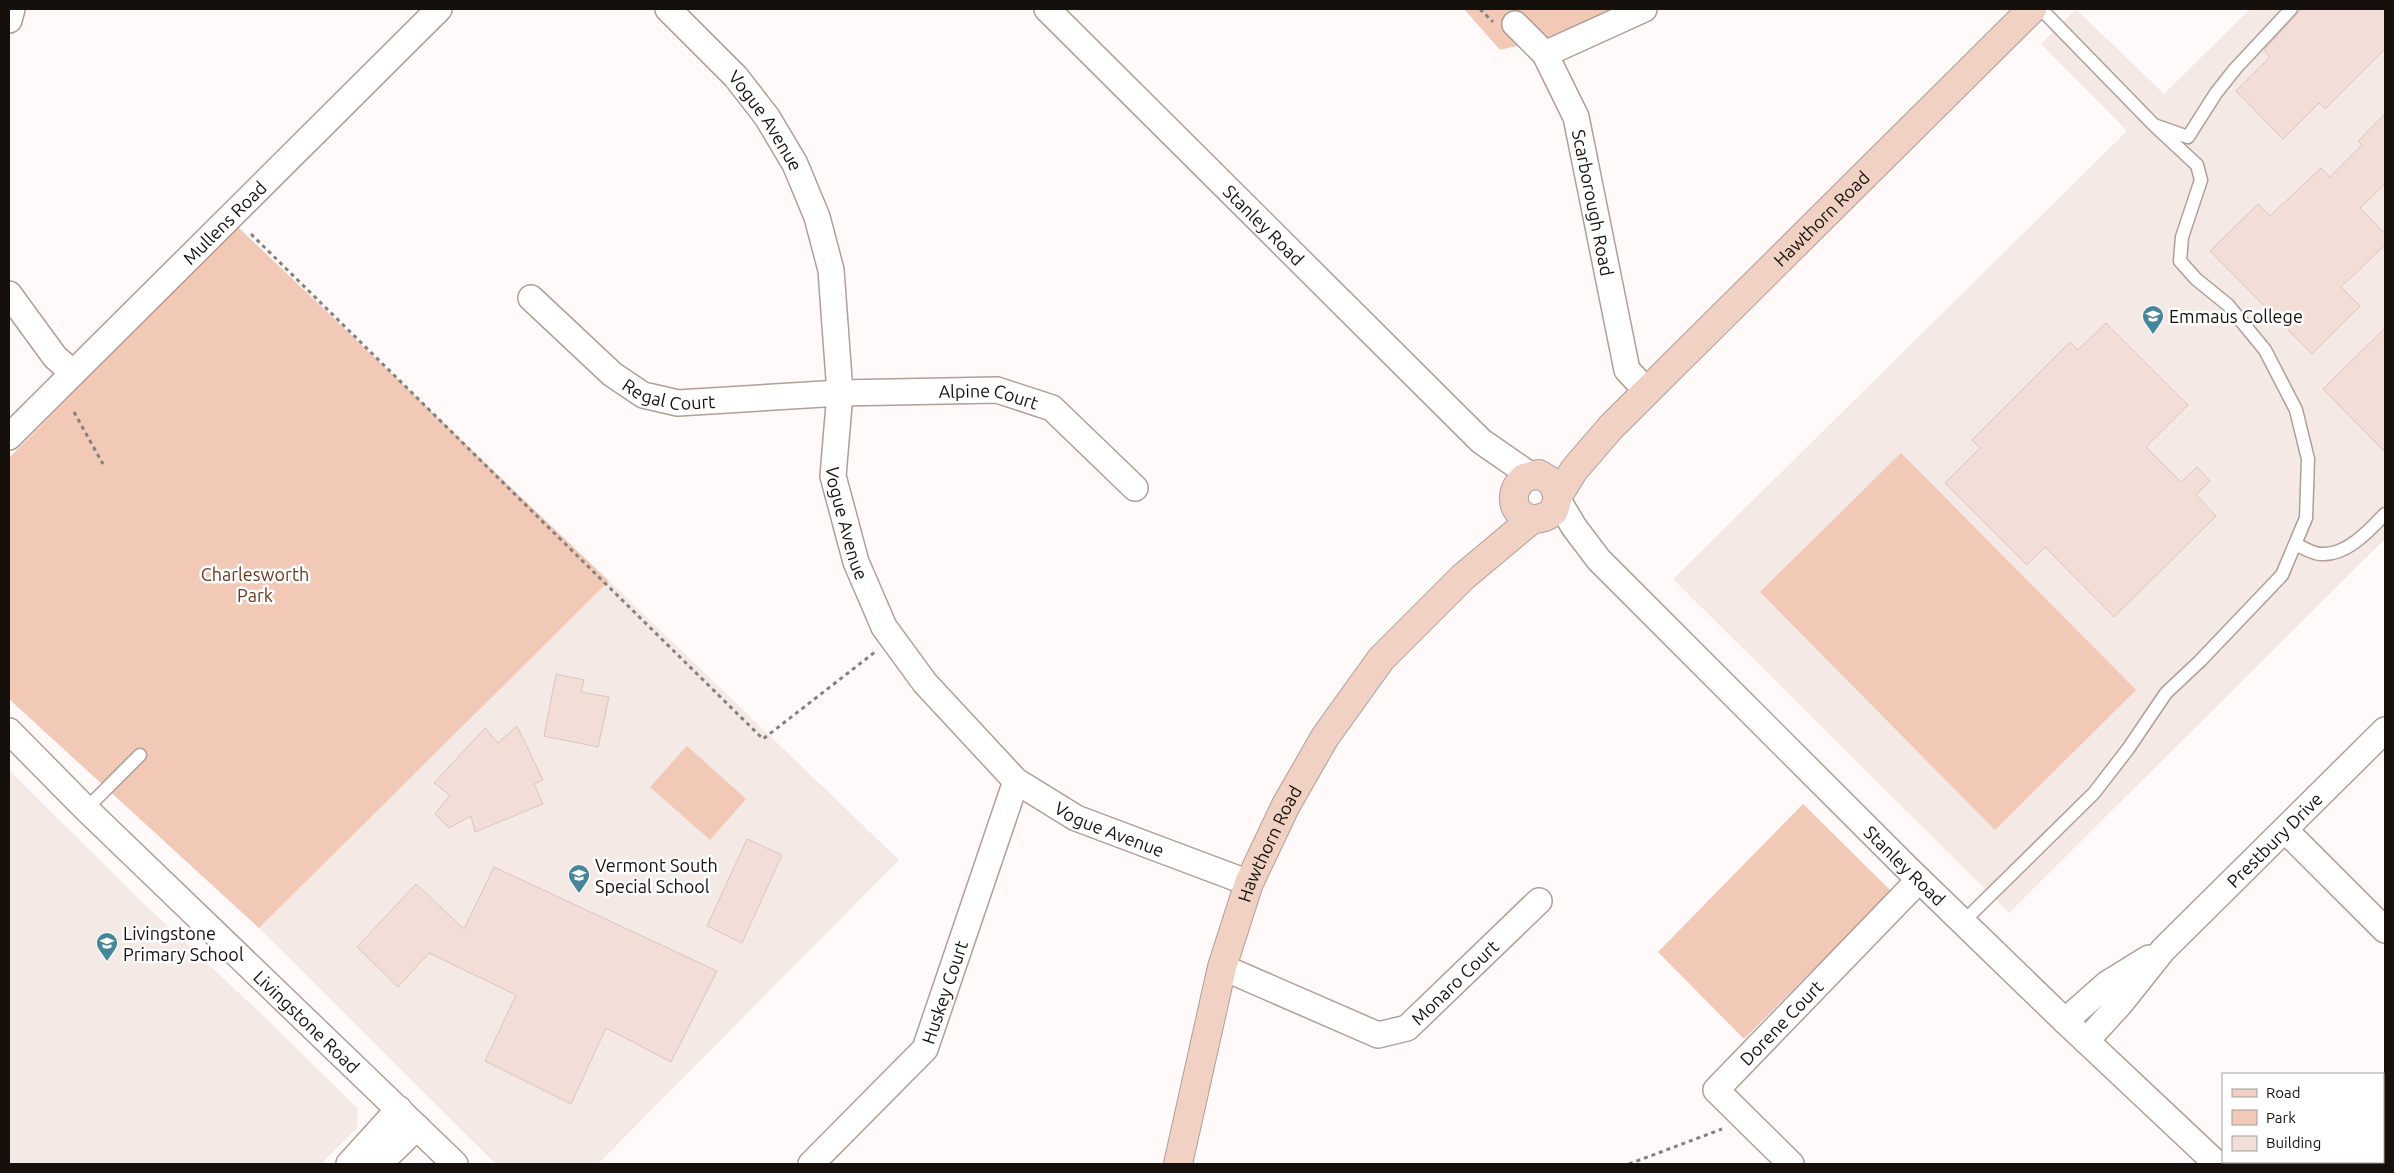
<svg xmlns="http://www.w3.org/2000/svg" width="2394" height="1173" font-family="Ubuntu,sans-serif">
<rect width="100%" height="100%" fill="#fffaf9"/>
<path fill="#f4e9e4" d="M 2076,9 L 2164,94 L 2250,9 L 2385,9 L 2385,539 L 2009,913 L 1673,579 L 2127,131 L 2041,44 Z
M 609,581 L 899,860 L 598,1164 L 496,1164 L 259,928 Z
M 9,770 L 141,901 L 271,1023 L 358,1109 L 357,1128 L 321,1164 L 9,1164 Z"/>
<path fill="#f2c8b7" d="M 1464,9 L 1622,9 L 1560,35 L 1500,50 Z
M 238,227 L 609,581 L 259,928 L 9,699 L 9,458 Z
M 1901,453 L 2136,690 L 1995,830 L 1760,592 Z
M 687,746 L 746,799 L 710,840 L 650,787 Z
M 1803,804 L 1891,891 L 1744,1039 L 1658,952 Z"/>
<path fill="#f2ded6" stroke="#d9c5be" d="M 2302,9 L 2385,9 L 2385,49 L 2325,109 L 2319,103 L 2283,139 L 2236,91 L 2270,57 L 2264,50 Z
M 2385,114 L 2385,184 L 2360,208 L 2385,234 L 2385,245 L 2341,287 L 2360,306 L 2312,354 L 2210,251 L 2258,204 L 2270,216 L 2321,168 L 2330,177 L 2362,145 L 2358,141 Z
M 2106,323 L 2188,405 L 2146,447 L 2181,482 L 2197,467 L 2210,481 L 2196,495 L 2216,516 L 2114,617 L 2045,547 L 2027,565 L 1945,483 L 1980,448 L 1972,440 L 2070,342 L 2078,350 Z
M 2385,328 L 2385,452 L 2323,389 Z
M 556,674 L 584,680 L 581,692 L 609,697 L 598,747 L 544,736 Z
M 517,726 L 543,780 L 534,784 L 543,804 L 475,832 L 471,816 L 449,828 L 435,814 L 450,795 L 434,783 L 485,728 L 498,743 Z
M 747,839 L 782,855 L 742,943 L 707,926 Z
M 494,867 L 717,971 L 671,1062 L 606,1028 L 571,1104 L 485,1061 L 516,995 L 429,953 L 398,987 L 357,947 L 416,884 L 464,929 Z"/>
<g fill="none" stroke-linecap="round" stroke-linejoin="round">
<g stroke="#b19e96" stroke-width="15">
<path id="lane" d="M 2041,9 L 2154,125 L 2188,137 L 2216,93 L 2235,69 L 2291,9
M 2295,544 C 2302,547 2313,554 2321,554 C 2346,556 2369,531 2385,514
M 86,809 L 140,755
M 1963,922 L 2094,793 L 2128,749 L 2166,693 L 2200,661 L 2282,575 L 2306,518 L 2308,459 L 2296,410 L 2265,350 L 2228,305 L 2196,279 L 2180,261 L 2182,237 L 2201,180 L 2197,165 L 2154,125"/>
</g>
<g stroke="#b19e96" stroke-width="28">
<g id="street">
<path id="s1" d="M 668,9 L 736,77 L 767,117 L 795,164 L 817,217 L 831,270 L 840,393 L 833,476 L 856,562 L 884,627 L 925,683 L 1016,781 L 1076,818 L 1249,883"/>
<path id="s2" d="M 1047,9 L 1481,441 L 1530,475"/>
<path d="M 9,20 L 12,9"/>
<path id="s3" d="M 1515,24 L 1545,54 L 1576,117 L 1627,370 L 1647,391"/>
<path d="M 1545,54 L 1644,9"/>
<path d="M 9,294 L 55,357 L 73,373"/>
<path id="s4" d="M 531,298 L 612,374 L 643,395 L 678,403 L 840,393 L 997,390 L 1052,408 L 1135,488"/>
<path id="s5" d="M 9,437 L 439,9"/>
<path id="s6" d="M 1558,500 L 1574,527 L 1599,560 L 1906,867 L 2065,1021 L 2217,1164"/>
<path id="s7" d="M 9,731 L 86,809 L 455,1164"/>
<path d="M 2286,831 L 2385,930"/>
<path id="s8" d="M 1222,967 L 1378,1035 L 1407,1028 L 1539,901"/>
<path d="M 2065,1021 L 2107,984 L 2149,958"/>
<path id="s9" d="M 2086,1041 L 2120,1004 L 2163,950 L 2385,730"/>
<path d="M 349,1164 L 399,1109"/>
<path d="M 379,1164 L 417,1127"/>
<path id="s10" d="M 811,1164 L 925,1049 L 1016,781"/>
<path id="s11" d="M 1791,1164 L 1716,1090 L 1919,880"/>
</g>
</g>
<g stroke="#b19e96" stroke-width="30">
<g id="secondary">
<path id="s12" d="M 1558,496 L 1552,482 L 1539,474 L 1524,478 C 1498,502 1527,534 1554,511 L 1558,496 L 1574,470 L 1611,427 L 2032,9"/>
<path id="s13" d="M 1178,1164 L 1222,967 L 1249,883 L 1286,805 L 1325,737 L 1381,659 L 1463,577 L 1531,520"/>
</g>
</g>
<path stroke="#86817e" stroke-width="3" stroke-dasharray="4 4" stroke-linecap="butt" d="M 1480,9 L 1493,22
M 251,234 L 763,739 L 875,652
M 74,412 L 103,464
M 1629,1164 L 1722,1129"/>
<use href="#lane" stroke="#fff" stroke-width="12"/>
<use href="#street" stroke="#fff" stroke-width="25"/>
<use href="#secondary" stroke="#f0d1c3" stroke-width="28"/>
</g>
<defs>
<g id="school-pin" transform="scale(1.125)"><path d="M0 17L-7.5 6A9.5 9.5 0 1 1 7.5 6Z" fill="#468699" stroke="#fff"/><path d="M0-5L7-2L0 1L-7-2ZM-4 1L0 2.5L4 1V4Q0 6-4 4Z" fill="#fff"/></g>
</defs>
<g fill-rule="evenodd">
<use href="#school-pin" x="2153" y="316"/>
<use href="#school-pin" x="579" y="875"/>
<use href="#school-pin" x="107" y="943"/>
</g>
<g text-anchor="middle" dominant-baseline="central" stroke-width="5" stroke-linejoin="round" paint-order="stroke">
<g font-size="18" fill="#16100d" stroke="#fff">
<text stroke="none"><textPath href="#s1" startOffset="149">Vogue Avenue</textPath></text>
<text stroke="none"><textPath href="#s3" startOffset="200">Scarborough Road</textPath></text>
<text stroke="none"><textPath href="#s12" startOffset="522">Hawthorn Road</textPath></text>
<text stroke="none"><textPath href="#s5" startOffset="304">Mullens Road</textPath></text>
<text stroke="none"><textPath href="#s2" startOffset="306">Stanley Road</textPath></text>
<text stroke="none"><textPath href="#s4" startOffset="174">Regal Court</textPath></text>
<text stroke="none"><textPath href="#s4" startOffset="496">Alpine Court</textPath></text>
<text stroke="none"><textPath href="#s1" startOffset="569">Vogue Avenue</textPath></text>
<text stroke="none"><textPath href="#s1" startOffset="989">Vogue Avenue</textPath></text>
<text stroke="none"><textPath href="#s9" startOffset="276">Prestbury Drive</textPath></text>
<text stroke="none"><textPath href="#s13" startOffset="334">Hawthorn Road</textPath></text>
<text stroke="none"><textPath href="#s6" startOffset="505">Stanley Road</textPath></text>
<text stroke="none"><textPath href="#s8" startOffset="266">Monaro Court</textPath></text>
<text stroke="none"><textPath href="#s10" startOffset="222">Huskey Court</textPath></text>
<text stroke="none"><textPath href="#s7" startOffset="416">Livingstone Road</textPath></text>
<text stroke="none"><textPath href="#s11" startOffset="199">Dorene Court</textPath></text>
</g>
<g font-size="18" fill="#16100d" stroke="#fff" text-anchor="start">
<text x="2169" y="316">Emmaus College</text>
<text x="595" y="865">Vermont South<tspan x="595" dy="21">Special School</tspan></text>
<text x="123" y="933">Livingstone<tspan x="123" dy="21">Primary School</tspan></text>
</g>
<g font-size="18" fill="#6b341d" stroke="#fff">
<text x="255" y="574">Charlesworth<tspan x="255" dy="21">Park</tspan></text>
</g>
</g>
<rect width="2394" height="1173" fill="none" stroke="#16100d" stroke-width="20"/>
<rect x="2222" y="1073" width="162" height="90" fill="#ffffff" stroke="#a29f9e"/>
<rect x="2232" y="1089" width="25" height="8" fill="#f0d1c3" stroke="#a29f9e"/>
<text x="2266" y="1098" font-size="15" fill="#16100d">Road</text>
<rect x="2232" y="1110" width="25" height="15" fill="#f2c8b7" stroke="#a29f9e"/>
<text x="2266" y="1123" font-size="15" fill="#16100d">Park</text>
<rect x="2232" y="1136" width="25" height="15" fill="#f2ded6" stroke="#a29f9e"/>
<text x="2266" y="1148" font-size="15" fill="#16100d">Building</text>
</svg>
